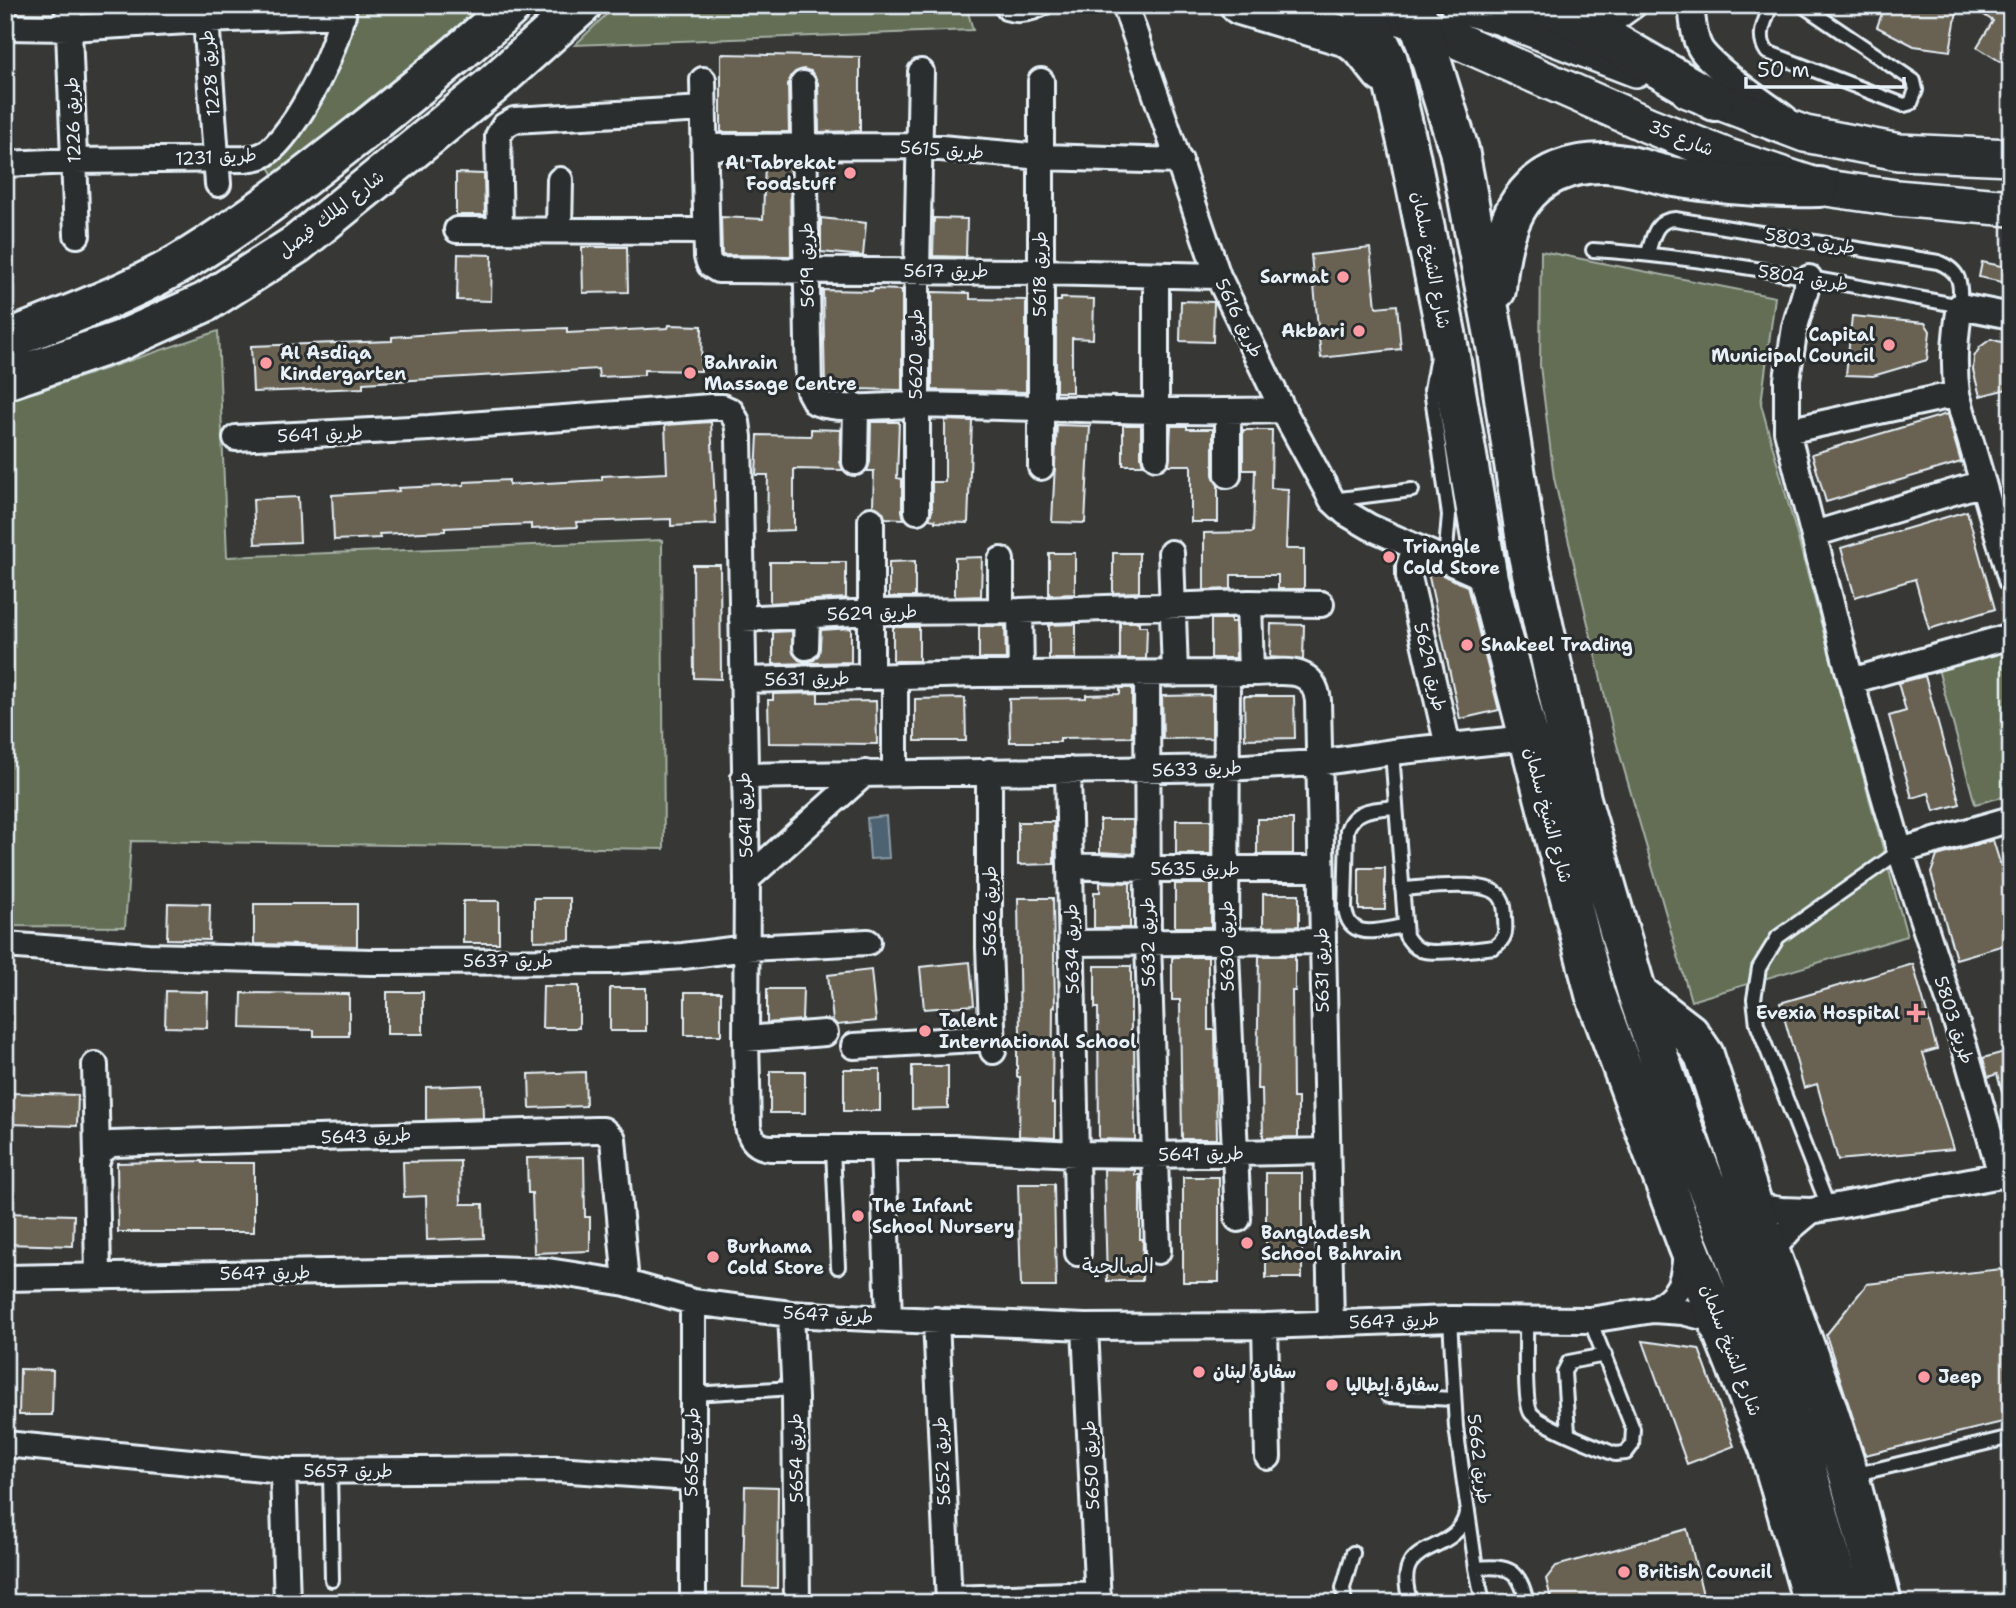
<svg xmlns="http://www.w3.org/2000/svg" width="2016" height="1608" font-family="'Shantell Sans','Playpen Sans Arabic',sans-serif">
<rect width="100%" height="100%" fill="#373835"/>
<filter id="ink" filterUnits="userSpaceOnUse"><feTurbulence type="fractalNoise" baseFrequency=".0143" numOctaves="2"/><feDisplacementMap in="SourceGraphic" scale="14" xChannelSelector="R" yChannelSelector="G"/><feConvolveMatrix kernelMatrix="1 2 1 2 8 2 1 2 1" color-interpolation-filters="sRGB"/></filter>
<g filter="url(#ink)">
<path fill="#646e55" stroke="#a6b0a6" stroke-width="2" d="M 359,5 L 488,5 L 278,182 L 266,162 C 303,114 347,66 359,5 Z
M 616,5 L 966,5 L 973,30 L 575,45 Z
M 1541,251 L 1775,297 L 1761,404 L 1907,936 L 1691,1001 L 1613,731 L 1554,478 L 1540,366 Z
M 218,331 L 227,557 L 662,540 L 664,849 L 131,841 L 125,927 L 5,926 L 5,397 L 36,392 Z
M 2011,649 L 2011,795 L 1975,804 L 1938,669 Z"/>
<path fill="#4e6371" stroke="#8c9ca7" stroke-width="2" d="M 886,816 L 889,858 L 870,859 L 867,818 Z"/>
<path fill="#696252" stroke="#e8f1f8" stroke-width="2" d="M 1885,5 L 1958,5 L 1950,51 L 1914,46 L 1877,27 Z
M 1969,5 L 2011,5 L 2011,68 L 1977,47 L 1993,21 Z
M 721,54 L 860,57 L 860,131 L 819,132 L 818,83 L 811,71 L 803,69 L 795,72 L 788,84 L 789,132 L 721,132 Z
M 790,161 L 791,256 L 722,255 L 721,217 L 763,219 L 765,162 Z
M 456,173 L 484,174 L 485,215 L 456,215 Z
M 821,218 L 866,223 L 863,256 L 821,252 Z
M 934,218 L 967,219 L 966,257 L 933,256 Z
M 582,247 L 627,247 L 628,292 L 583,293 Z
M 1370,248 L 1376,307 L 1397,305 L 1401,349 L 1321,358 L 1311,255 Z
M 458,254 L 492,255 L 491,301 L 457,300 Z
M 1982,262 L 2011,268 L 2011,284 L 1979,277 Z
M 873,289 L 902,290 L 902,390 L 855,389 L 855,391 L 850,392 L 825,390 L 823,290 L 873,291 Z
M 932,292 L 970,293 L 970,299 L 1026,300 L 1026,392 L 932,390 Z
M 1061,298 L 1094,299 L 1093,339 L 1072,338 L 1072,392 L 1056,392 L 1056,301 L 1061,301 Z
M 1181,301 L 1214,302 L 1213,342 L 1180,341 Z
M 1852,316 L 1925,323 L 1930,331 L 1927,360 L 1873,376 L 1846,375 Z
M 669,325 L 702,326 L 701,371 L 644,370 L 644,375 L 599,377 L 598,369 L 363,383 L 363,388 L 253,392 L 251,346 L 392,341 L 392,337 L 459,332 L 567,328 L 567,333 L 668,328 Z
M 1991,339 L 2011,345 L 2011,388 L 1980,396 L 1973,370 L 1974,357 L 1980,347 Z
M 1947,414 L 1961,462 L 1826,502 L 1812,454 Z
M 945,420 L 972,421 L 968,523 L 935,522 L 935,520 L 929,519 L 932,511 L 932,482 L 945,482 Z
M 711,422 L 716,524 L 671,526 L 671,519 L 576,522 L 577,527 L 531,529 L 531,524 L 445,528 L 445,531 L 379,534 L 380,538 L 334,540 L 332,495 L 399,491 L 398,488 L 464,485 L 464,482 L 509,480 L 509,485 L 602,480 L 602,476 L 667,473 L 665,425 Z
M 871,422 L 899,422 L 897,478 L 902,479 L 902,511 L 904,519 L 885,518 L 883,512 L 873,506 L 874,471 L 867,471 L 870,462 Z
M 1057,425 L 1090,426 L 1085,523 L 1052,522 Z
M 1123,425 L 1141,425 L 1141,457 L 1143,465 L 1123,465 Z
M 1171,426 L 1187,426 L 1187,429 L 1213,429 L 1213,475 L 1218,485 L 1218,522 L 1191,522 L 1191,465 L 1169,465 Z
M 811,429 L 841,430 L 840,462 L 843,470 L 794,469 L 794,530 L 767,531 L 768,475 L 756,475 L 758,435 L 811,436 Z
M 1243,430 L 1272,430 L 1271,488 L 1288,489 L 1286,549 L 1304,549 L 1304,589 L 1278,589 L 1278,575 L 1231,575 L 1231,589 L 1204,590 L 1204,533 L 1253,532 L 1255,470 L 1243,470 Z
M 298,497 L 300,542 L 255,544 L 253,499 Z
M 1967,511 L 1995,609 L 1929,629 L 1915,579 L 1855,597 L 1841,548 Z
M 1049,553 L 1075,553 L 1075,594 L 1049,595 Z
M 1113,553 L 1139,553 L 1139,592 L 1113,593 Z
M 982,557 L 981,596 L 955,597 L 955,558 Z
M 915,561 L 915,597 L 889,597 L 889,562 Z
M 770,562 L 846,562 L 846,598 L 770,603 Z
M 693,565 L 720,565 L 721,679 L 694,678 Z
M 1427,568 L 1467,586 L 1499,710 L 1460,719 Z
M 1211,619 L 1231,619 L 1231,622 L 1235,622 L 1236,658 L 1211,658 Z
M 1120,622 L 1139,622 L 1139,626 L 1147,626 L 1146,659 L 1120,659 Z
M 1076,624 L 1076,659 L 1049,659 L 1049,625 Z
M 1271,624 L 1304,625 L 1303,660 L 1270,657 Z
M 979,626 L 1005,626 L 1006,659 L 979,659 Z
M 893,627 L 919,627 L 919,661 L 893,661 Z
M 851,628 L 851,662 L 773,664 L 773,632 L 792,631 L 793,653 L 799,660 L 806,662 L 814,660 L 819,654 L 821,630 Z
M 1925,676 L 1960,804 L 1934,811 L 1929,793 L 1912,798 L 1889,716 L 1906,711 L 1898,683 Z
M 1120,688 L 1132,688 L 1132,737 L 1060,738 L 1060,742 L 1010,742 L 1009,699 L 1086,698 L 1086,695 L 1120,694 Z
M 818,693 L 818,702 L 876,701 L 877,744 L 769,743 L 768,700 L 773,700 L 773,694 Z
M 1212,695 L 1212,738 L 1163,739 L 1162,696 Z
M 1244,696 L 1294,696 L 1295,738 L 1245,739 Z
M 965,698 L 966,741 L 915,741 L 915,699 Z
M 1257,819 L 1293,819 L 1293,854 L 1257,854 Z
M 1100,820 L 1133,820 L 1133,854 L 1100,852 Z
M 1176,820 L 1211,820 L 1211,854 L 1176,854 Z
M 1018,822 L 1054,822 L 1054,864 L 1018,865 Z
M 1993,840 L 2011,899 L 2011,943 L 1956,959 L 1931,873 L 1937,856 Z
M 1359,868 L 1385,868 L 1385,910 L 1359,910 Z
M 1100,882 L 1130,883 L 1130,928 L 1094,928 L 1094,892 L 1100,892 Z
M 1175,884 L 1211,884 L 1211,927 L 1175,927 Z
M 1263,894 L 1299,894 L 1299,926 L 1263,927 Z
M 534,898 L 570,898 L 570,940 L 534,941 Z
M 1018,898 L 1053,898 L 1055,1007 L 1053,1007 L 1052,1103 L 1055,1103 L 1055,1138 L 1019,1136 L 1020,1077 L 1017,1077 L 1017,1034 L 1020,1034 Z
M 463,901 L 499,901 L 499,943 L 463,943 Z
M 168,903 L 210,904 L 209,940 L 167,939 Z
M 254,904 L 357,904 L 357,946 L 254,944 Z
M 1259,956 L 1295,956 L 1295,991 L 1292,991 L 1293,1098 L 1298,1098 L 1298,1137 L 1263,1138 L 1262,1089 L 1257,1089 Z
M 1175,957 L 1208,957 L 1208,1030 L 1215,1030 L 1217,1139 L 1182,1139 L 1180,1000 L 1172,1000 L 1172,958 Z
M 970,962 L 974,1005 L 924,1009 L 920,967 Z
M 1913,964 L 1937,1049 L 1923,1053 L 1953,1149 L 1838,1160 L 1817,1084 L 1804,1088 L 1780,1003 Z
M 1095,966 L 1131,966 L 1131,1034 L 1134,1034 L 1135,1140 L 1099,1139 L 1098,1008 L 1095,1008 Z
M 871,970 L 876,1021 L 837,1025 L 833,1021 L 828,975 Z
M 543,986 L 579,986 L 579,1028 L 542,1028 Z
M 610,988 L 646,988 L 646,1031 L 610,1031 Z
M 767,989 L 803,989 L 802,1020 L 767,1023 Z
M 166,991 L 208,992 L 207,1028 L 165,1027 Z
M 387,992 L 423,992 L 423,1034 L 387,1034 Z
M 685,992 L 721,992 L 721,1035 L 685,1035 Z
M 242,993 L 349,994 L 349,1036 L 314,1036 L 314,1030 L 241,1028 Z
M 2011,1050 L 2011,1105 L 2006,1106 L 1997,1074 L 1988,1077 L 1983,1058 Z
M 912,1066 L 948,1066 L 948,1108 L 912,1109 Z
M 844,1069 L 880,1069 L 880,1111 L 844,1111 Z
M 770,1071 L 805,1071 L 805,1113 L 770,1113 Z
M 585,1072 L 586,1106 L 530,1108 L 529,1074 Z
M 482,1085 L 483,1118 L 426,1120 L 426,1087 Z
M 9,1093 L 78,1095 L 77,1126 L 8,1124 Z
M 584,1157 L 585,1217 L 590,1217 L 590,1251 L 534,1253 L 532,1193 L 528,1193 L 527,1158 Z
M 202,1161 L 203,1163 L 254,1163 L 254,1232 L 118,1232 L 117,1163 Z
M 460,1161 L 461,1204 L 483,1204 L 484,1238 L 427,1240 L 426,1196 L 404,1197 L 403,1162 Z
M 1104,1169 L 1135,1170 L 1135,1175 L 1140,1175 L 1140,1239 L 1143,1239 L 1142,1281 L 1107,1281 Z
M 1266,1173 L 1302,1173 L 1302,1278 L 1266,1278 Z
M 1183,1177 L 1219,1177 L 1219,1282 L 1183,1282 Z
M 1018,1184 L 1054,1184 L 1056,1287 L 1021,1287 Z
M 5,1213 L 74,1215 L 73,1246 L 5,1244 Z
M 2001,1269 L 2003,1279 L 2011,1279 L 2011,1420 L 1865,1455 L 1826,1335 L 1867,1284 Z
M 1643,1341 L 1699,1349 L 1734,1446 L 1687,1464 Z
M 20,1369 L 53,1370 L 52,1415 L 19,1415 Z
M 745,1486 L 778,1487 L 777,1588 L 743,1587 Z
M 1687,1529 L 1705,1603 L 1552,1603 L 1546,1579 L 1556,1566 Z"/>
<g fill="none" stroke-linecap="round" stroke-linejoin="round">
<g stroke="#e8f1f8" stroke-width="18">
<path id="service" d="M 999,5 L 1005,13 C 1021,18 1036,14 1050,5
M 1771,5 C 1765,22 1756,36 1767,52 L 1904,105 L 1911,103 L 1916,90 L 1914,81 L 1802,5
M 1593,250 C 1717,258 1839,283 1960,306 C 1961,283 1961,271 1938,262 L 1675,219 C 1655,220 1653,237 1648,253
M 1437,356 L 1431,390 L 1449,515 L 1445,561
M 1332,500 L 1412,490
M 1392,752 L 1406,936 C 1411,943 1415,949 1424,951 C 1438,954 1478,949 1494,947 C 1506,939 1506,933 1505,919 C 1505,913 1505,904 1501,898 C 1490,878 1424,888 1402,889
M 1396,807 C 1376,809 1354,808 1347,830 L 1345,908 C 1349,942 1380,930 1404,926
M 833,1148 L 838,1267
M 1829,1209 L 1757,1024 L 1754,999 L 1759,968 L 1778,937 L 1900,851
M 1450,1319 L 1456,1427 L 1476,1568 L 1483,1603
M 1526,1319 C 1527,1337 1523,1401 1531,1413 C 1540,1425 1598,1447 1615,1454 L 1626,1453 L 1632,1445 L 1633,1429 L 1590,1320
M 693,1394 L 794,1388
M 1388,1396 L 1454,1399
M 1568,1433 L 1564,1372 L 1569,1362 L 1605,1355
M 330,1471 L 332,1580
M 1853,1475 L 2011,1437
M 1476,1568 C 1509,1565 1520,1569 1527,1603
M 1345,1603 L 1343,1588 L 1353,1553
M 1411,1603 C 1388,1536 1455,1559 1466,1514"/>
</g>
<g stroke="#e8f1f8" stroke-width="30">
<path id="minor" d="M 68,5 L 77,235
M 205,5 L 218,184
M 1125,5 L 1218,276 L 1283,410 L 1332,500 L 1346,513 L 1370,527 L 1488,579
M 1691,5 C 1693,19 1693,36 1700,48 C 1710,66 1766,104 1785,118
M 5,27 L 70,28 L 205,20 L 343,15
M 1597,32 L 1634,5
M 703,80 L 707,257 L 710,265 L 718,270 L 1039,272 L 1218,276
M 1041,81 L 1041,467
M 803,84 L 809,391 L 815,402 C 836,412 891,405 916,405 C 1038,407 1161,414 1283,410
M 704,147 L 918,146 L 1041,157 L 1180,161
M 5,164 L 74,161 L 244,159 C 252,158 259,158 265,154 C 294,137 344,39 342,5
M 457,230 L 706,231
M 500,230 L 498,136 L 504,126 L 514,120 L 704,109
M 559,230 L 560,180
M 1156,275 L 1156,457
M 2011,316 L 1960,306 C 1955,337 1953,363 1957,394 L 2011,580
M 1787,431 L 1957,394
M 236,438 L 429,428 L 711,407 L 722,407 L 731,411 L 737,422 L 739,437 L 747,879 L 746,1039 L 748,1127 C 751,1141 758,1147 771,1148 L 955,1148 L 1076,1154 L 1155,1155 L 1326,1151
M 855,462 L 856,406
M 1228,475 L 1228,412
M 917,511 L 917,271 L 921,72
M 871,520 L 871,677
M 1814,534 L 1983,483
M 1415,547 L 1409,566 L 1409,577 L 1448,746
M 1171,553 L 1175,674
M 1001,560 L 1001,611
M 1249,603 L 1251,673
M 1020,611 L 1021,674
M 742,619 L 871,612 L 1020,611 L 1249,603 L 1321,604
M 806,647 L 807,615
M 1227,673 L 1226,953 L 1238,1219
M 1147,674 L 1148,942 L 1158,1251
M 743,680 L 979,674 L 1251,673 C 1280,673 1314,663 1318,701 L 1331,1324
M 1851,681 L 2011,636
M 1068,770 L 1078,1253
M 989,771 L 989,947 L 993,1051
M 895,772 L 895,677
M 744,776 L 1227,768 L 1318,763 L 1392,752 L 1528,738
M 1900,851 L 2011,819
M 1070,866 L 1147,869 L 1320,869
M 747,879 L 865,773
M 1071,943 L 1322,941
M 5,945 L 148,956 L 371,962 L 613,961 L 683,956 L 747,948 L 868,942
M 746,1039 L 825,1033
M 854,1046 L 992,1038
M 95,1065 L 97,1157
M 883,1148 L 889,1319
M 1753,1206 L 1781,1210 L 1811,1211 L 2001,1175 L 1964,1046 L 1900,851 L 1851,681 L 1787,431 L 1787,379 L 1795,327 L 1809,278
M 1770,1252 L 1792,1227 L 1811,1211
M 98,1276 L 96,1164 L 100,1152 L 111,1144 L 596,1130 L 603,1130 L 613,1139 L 626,1283
M 5,1278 L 494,1269 L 548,1271 L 626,1283 L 693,1302 L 791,1314 L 889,1319 L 1085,1327 L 1265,1326 L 1450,1319 L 1590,1320 L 1653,1310 L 1683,1312 L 1719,1321
M 693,1302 L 693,1603
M 1653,1310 C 1680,1295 1684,1282 1686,1251
M 791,1314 L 795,1398 L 797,1603
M 936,1320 L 949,1603
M 1265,1326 L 1268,1457
M 1085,1327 L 1098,1603
M 5,1444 L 283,1471 L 556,1469 L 691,1478
M 283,1471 L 287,1603
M 949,1599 L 1098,1594"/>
</g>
<g stroke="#e8f1f8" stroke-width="40">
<path id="secondary" d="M 1369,5 L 1420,24 L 1648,125 L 1728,157 L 1819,187 L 1896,198 L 2011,208
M 1458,5 L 1501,17 L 1636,69
M 1688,90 L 1805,134 L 1899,152 L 2011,157"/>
</g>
<g stroke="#e8f1f8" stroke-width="44">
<path id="primary" d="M 1240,5 L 1347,37 L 1362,48 L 1382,73
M 1361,5 L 1388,60 L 1410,155 L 1446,333 L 1488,579 L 1595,994 L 1687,1243 L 1769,1448 L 1813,1603
M 1414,5 L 1459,150 L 1497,351 L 1528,555 L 1581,799 L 1637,993 L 1683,1128 L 1730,1243 L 1802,1451 L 1843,1603
M 1549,5 L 1715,101
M 1496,290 C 1501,221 1523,164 1602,163 C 1626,162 1652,173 1675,177 C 1723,185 1770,188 1819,187
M 5,341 C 67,315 133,293 190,257 C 250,220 306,176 362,132 C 413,91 464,50 513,5
M 5,380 L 119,341 L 206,302 L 297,244 L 490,87 L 582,5
M 1637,993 L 1689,1033 L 1704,1055 L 1753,1206 L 1826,1404 L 1849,1476 L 1882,1603"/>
</g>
<use href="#service" stroke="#2a2d2e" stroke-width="12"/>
<use href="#minor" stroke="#2a2d2e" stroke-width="24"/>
<use href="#secondary" stroke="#2a2d2e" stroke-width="35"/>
<use href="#primary" stroke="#2a2d2e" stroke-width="38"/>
</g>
</g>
<g fill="#ff9aa2" stroke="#2a2d2e" stroke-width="2.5">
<circle cx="850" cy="173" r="7"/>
<circle cx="1343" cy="277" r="7"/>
<circle cx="1359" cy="331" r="7"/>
<circle cx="1889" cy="345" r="7"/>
<circle cx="266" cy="363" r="7"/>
<circle cx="690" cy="373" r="7"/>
<circle cx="1389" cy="557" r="7"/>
<circle cx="1467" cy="645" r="7"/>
<path d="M1912.5 1002.5h7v7h7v7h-7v7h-7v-7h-7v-7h7z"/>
<circle cx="925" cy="1031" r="7"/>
<circle cx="858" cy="1216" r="7"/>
<circle cx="1247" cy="1243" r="7"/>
<circle cx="713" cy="1257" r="7"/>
<circle cx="1199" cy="1372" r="7"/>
<circle cx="1924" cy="1377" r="7"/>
<circle cx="1332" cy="1385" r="7"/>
<circle cx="1624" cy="1572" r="7"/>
</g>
<g text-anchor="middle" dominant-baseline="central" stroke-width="6" stroke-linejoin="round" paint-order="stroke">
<g font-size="18" fill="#e8f1f8" stroke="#2a2d2e">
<text transform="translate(210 73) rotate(-95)">طريق 1228</text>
<text transform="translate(73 120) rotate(-92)">طريق 1226</text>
<text transform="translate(1681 138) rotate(22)">شارع 35</text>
<text transform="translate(942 150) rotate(4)">طريق 5615</text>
<text transform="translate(216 157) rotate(-3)">طريق 1231</text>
<text transform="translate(331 214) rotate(-38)">شارع الملك فيصل</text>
<text transform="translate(1810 241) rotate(9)">طريق 5803</text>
<text transform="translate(1431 260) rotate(79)">شارع الشيخ سلمان</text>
<text transform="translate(807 265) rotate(-91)">طريق 5619</text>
<text x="946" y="271">طريق 5617</text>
<text transform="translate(1040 274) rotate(-90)">طريق 5618</text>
<text transform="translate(1803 278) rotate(9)">طريق 5804</text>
<text transform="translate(1239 318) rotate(64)">طريق 5616</text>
<text transform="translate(916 354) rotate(-90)">طريق 5620</text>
<text transform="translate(320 434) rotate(-3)">طريق 5641</text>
<text transform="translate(872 613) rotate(-2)">طريق 5629</text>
<text transform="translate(1430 667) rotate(77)">طريق 5629</text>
<text transform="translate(807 679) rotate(-1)">طريق 5631</text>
<text transform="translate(1197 769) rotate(-2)">طريق 5633</text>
<text transform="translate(745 815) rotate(-92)">طريق 5641</text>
<text transform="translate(1548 815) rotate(75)">شارع الشيخ سلمان</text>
<text x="1195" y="869">طريق 5635</text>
<text transform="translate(990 911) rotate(-90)">طريق 5636</text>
<text transform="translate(1148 942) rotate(-91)">طريق 5632</text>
<text transform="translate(1227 946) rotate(-91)">طريق 5630</text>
<text transform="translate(1072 949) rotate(-91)">طريق 5634</text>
<text x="508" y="961">طريق 5637</text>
<text transform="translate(1322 970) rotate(-91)">طريق 5631</text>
<text transform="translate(1954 1020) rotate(72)">طريق 5803</text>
<text transform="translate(366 1136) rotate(-2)">طريق 5643</text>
<text transform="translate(1201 1154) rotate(-1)">طريق 5641</text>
<text transform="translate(265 1273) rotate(-1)">طريق 5647</text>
<text transform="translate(828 1315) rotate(3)">طريق 5647</text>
<text transform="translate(1394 1321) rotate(-2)">طريق 5647</text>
<text transform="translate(1731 1350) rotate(69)">شارع الشيخ سلمان</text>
<text transform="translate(692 1452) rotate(-89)">طريق 5656</text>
<text transform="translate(796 1458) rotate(-91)">طريق 5654</text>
<text transform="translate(1479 1459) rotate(83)">طريق 5662</text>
<text transform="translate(942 1461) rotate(-93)">طريق 5652</text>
<text transform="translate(1091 1465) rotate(-93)">طريق 5650</text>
<text x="348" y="1471">طريق 5657</text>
</g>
<g font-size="18" font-weight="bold" fill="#e8f1f8" stroke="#2a2d2e" text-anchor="start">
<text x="836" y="163" text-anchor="end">Al Tabrekat<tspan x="836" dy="21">Foodstuff</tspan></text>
<text x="1329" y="277" text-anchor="end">Sarmat</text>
<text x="1345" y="331" text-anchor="end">Akbari</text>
<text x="1875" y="335" text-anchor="end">Capital<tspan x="1875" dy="21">Municipal Council</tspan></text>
<text x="280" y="353">Al Asdiqa<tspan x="280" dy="21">Kindergarten</tspan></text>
<text x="704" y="363">Bahrain<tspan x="704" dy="21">Massage Centre</tspan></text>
<text x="1403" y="547">Triangle<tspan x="1403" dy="21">Cold Store</tspan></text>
<text x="1481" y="645">Shakeel Trading</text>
<text x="1900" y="1013" text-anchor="end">Evexia Hospital</text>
<text x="939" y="1021">Talent<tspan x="939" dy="21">International School</tspan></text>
<text x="872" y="1206">The Infant<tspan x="872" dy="21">School Nursery</tspan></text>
<text x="1261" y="1233">Bangladesh<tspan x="1261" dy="21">School Bahrain</tspan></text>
<text x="727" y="1247">Burhama<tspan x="727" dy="21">Cold Store</tspan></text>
<text x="1213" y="1372">سفارة لبنان</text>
<text x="1938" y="1377">Jeep</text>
<text x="1346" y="1385">سفارة إيطاليا</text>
<text x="1638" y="1572">British Council</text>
</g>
<g font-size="21" fill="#e8f1f8" stroke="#2a2d2e">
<text x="1118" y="1266">الصالحية</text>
</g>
</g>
<rect width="2016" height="1608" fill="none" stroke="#2a2d2e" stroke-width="28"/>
<rect x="14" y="14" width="1988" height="1580" fill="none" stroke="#e8f1f8" stroke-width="2.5" filter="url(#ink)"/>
<path d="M1746 77v10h158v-10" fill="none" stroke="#e8f1f8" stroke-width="3.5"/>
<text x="1757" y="77" font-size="21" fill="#e8f1f8" stroke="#2a2d2e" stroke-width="5" paint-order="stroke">50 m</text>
</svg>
